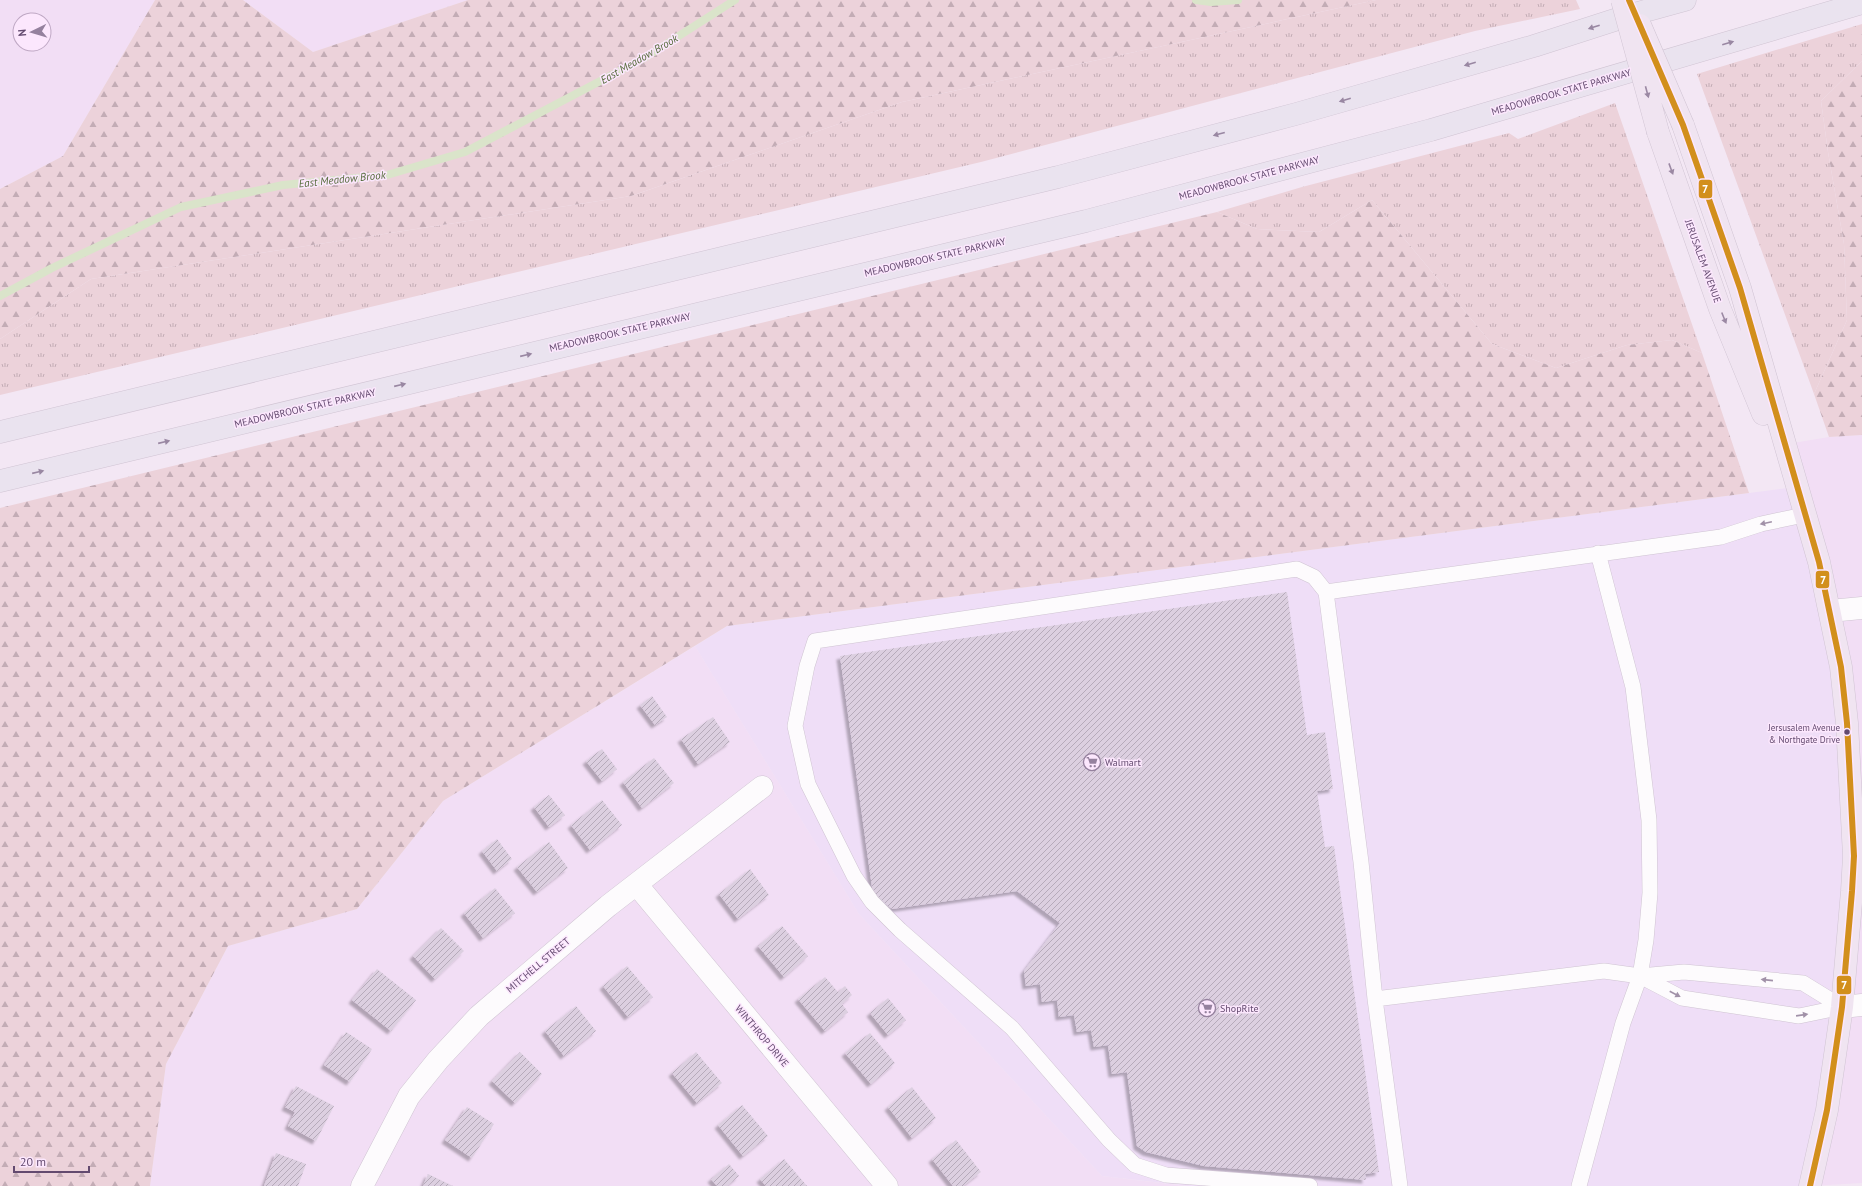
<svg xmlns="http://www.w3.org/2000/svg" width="1862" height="1186" font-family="'PT Sans',sans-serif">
<defs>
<pattern id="grass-tufts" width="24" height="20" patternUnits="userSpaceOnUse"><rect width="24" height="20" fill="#ecd2da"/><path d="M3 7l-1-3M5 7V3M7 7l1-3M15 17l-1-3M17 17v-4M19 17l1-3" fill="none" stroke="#c3acb5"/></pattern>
<pattern id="forest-firs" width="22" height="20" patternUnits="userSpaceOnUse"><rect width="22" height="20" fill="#ecd2da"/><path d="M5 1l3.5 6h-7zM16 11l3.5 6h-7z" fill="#c3acb5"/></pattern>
<pattern id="building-hatch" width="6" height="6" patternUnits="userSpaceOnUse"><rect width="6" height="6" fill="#dccfe0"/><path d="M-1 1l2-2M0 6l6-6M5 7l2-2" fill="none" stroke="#b6aaba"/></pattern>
<filter id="shadow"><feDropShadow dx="-3.5" dy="3.5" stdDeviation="1" flood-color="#0004"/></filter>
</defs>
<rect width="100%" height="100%" fill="#f3e7f4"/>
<path fill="#f2def5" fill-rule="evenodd" d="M 0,0 L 155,0 L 63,156 L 0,189 ZM 20,20 L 44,20 L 44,44 L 20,44 Z
M 243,0 L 468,0 L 313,52 Z
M 1862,435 L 1862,1183 L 1810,1186 L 1852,891 L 1781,445 L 1829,437 Z
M 695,646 L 859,914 L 1102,1176 L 1185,1186 L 150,1186 L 166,1064 L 228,946 L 357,909 L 443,801 Z"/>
<path fill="#efdef7" d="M 1795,487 L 1819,562 L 1854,856 L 1810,1186 L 1189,1186 L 1102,1176 L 859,914 L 695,646 L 727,626 Z"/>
<path fill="url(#grass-tufts)" d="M 1376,0 L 1576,0 L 1580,9 L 1475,31 L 981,162 L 0,395 L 0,339 L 91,279 L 631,196 L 902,102 Z
M 1862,24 L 1862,61 L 1821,101 L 1828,152 L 1844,244 L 1847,320 L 1814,394 L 1697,74 Z
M 1615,103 L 1702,353 L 1672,340 L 1627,345 L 1556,368 L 1492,344 L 1372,200 L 1319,232 L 1257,229 L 1217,212 L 1302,187 L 1509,133 L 1518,139 Z"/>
<path fill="url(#forest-firs)" d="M 155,0 L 243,0 L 313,52 L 468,0 L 1376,0 L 902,102 L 631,196 L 91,279 L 0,339 L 0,189 L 63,156 Z
M 1862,61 L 1862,435 L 1829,437 L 1814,394 L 1847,320 L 1844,244 L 1828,152 L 1821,101 Z
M 1372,200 L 1492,344 L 1556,368 L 1627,345 L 1672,340 L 1702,353 L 1749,493 L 727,626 L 443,801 L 357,909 L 228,946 L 166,1064 L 150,1186 L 0,1186 L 0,508 L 1217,212 L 1257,229 L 1319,232 Z"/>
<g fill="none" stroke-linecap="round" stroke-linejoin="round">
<path stroke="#dae4ca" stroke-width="8" d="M 1196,0 L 1211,2 L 1238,0
M 0,296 L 52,268 L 181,207 L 283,185 L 387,175 L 465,152 L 646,57 L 735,0"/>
</g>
<path fill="url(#building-hatch)" filter="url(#shadow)" d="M 1287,592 L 1307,735 L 1325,732 L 1333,789 L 1317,791 L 1325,847 L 1334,846 L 1379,1172 L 1365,1174 L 1366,1180 L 1204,1166 L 1146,1152 L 1137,1146 L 1127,1072 L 1112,1074 L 1108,1045 L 1094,1047 L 1091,1030 L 1077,1032 L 1074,1015 L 1059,1017 L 1057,1000 L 1042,1002 L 1040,984 L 1026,986 L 1024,971 L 1060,923 L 1017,891 L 892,909 L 873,894 L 840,656 Z
M 652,696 L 667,717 L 655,725 L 640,705 Z
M 713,717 L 730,742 L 698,764 L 681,739 Z
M 602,749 L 617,769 L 602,781 L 586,761 Z
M 654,758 L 674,783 L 642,808 L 623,782 Z
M 549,795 L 565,815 L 549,827 L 534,807 Z
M 602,800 L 622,825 L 590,850 L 571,825 Z
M 497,839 L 512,859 L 497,871 L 482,851 Z
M 549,842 L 568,868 L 537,892 L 517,867 Z
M 750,869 L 769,895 L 738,919 L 719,894 Z
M 495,888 L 515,913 L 483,938 L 464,913 Z
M 782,926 L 808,956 L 784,977 L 758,946 Z
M 441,928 L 464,951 L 435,979 L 413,956 Z
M 627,966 L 653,997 L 628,1017 L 603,986 Z
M 377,969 L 416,1000 L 391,1031 L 352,1000 Z
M 825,977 L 838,992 L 845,986 L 852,995 L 842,1004 L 848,1012 L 825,1031 L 798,999 Z
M 888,998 L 906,1020 L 888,1035 L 870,1013 Z
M 576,1006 L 596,1031 L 564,1056 L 545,1031 Z
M 346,1032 L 372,1049 L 350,1082 L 324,1065 Z
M 870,1033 L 895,1063 L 871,1084 L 845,1053 Z
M 520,1052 L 542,1074 L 515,1103 L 492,1081 Z
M 696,1052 L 722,1083 L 697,1103 L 672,1073 Z
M 296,1086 L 334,1106 L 316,1141 L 288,1126 L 295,1112 L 285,1107 Z
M 912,1087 L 936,1118 L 912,1138 L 888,1107 Z
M 742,1105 L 768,1136 L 743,1156 L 718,1125 Z
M 467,1107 L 494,1124 L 472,1158 L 445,1140 Z
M 956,1140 L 981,1172 L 963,1186 L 953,1186 L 932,1159 Z
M 276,1153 L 306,1164 L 298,1186 L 264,1186 Z
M 784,1159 L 807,1186 L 766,1186 L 760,1179 Z
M 729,1164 L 739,1176 L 727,1186 L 717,1186 L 711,1179 Z
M 428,1174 L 453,1186 L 423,1186 Z"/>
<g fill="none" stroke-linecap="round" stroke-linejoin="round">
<g stroke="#cfc4d2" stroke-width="16">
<path id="lane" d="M 1326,592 L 1721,537 L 1761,524 L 1804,515
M 1640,976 L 1682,998 L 1799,1016 L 1842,1007
M 1375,999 L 1604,971 L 1640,976 L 1684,972 L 1803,983 L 1842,1007
M 1310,1186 L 1166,1175 L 1135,1165 L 1109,1140 L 1012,1028 L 900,930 L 872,902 L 854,876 L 808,784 L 795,726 L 807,666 L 815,641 L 1297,569 L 1314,577 L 1326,592 L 1361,862 L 1375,999 L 1400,1186
M 1579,1186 L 1623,1023 L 1640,976 L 1646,940 L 1650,893 L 1649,820 L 1633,687 L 1598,553"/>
</g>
<g stroke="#cfc4d2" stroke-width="23">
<path id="street" d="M 1830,611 L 1862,608
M 637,885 L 887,1186
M 1842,1007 L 1862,1005
M 362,1186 L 409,1096 L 438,1060 L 479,1016 L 608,906 L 762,787"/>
</g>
<g stroke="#d0c4d3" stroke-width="23">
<path id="primary" d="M 1683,125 L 1740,288 L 1819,562 L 1841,667 L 1847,723 L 1854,856 L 1852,891 L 1842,1007 L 1827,1110 L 1810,1186
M 1658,132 L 1720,309 L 1763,414"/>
</g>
<g stroke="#d0c4d3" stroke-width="23">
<path id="highway" d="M 0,432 L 1058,177 L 1296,114 L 1534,46 L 1627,16 L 1685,0
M 0,481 L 1086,221 L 1431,130 L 1862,3"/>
</g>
<use href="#lane" stroke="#fdfbfd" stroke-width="15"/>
<use href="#street" stroke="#fdfbfd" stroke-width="22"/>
<use href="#primary" stroke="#f0e4f1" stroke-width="22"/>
<use href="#highway" stroke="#eae3ef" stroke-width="22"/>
<g stroke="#d0c4d3" stroke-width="23" stroke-linecap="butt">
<path id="primary-bridge" d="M 1622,0 L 1658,132
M 1640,25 L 1683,125"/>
</g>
<use href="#primary-bridge" stroke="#f0e4f1" stroke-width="22"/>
<g stroke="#fce7fd" stroke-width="9">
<path id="bus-1" d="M 1629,0 L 1683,125 L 1740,288 L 1819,562 L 1841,667 L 1847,723 L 1854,856 L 1852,891 L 1842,1007 L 1827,1110 L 1810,1186"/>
</g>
<use href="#bus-1" stroke="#d28f1c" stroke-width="6"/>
</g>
<defs><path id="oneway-solid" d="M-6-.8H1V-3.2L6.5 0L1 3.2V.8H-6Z"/></defs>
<g fill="#9987a2">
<use href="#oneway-solid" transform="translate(1594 27) rotate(162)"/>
<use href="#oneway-solid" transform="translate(1728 43) rotate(-16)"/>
<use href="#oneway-solid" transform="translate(1470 64) rotate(164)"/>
<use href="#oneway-solid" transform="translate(1345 100) rotate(164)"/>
<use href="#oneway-solid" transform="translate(1219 134) rotate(165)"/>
<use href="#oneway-solid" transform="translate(526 355) rotate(-13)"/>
<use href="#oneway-solid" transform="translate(400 385) rotate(-13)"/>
<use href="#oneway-solid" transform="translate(164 442) rotate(-13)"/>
<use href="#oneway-solid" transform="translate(38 472) rotate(-13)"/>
</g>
<g fill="#9b88a3">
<use href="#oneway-solid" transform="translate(1647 92) rotate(75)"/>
<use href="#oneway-solid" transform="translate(1671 169) rotate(70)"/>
<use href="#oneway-solid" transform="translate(1724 318) rotate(68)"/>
</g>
<g fill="#a191a8">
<use href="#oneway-solid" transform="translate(1766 523) rotate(168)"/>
<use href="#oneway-solid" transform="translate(1767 980) rotate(-174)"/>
<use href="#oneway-solid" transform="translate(1675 994) rotate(28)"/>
<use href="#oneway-solid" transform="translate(1802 1015) rotate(-8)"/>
</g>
<defs>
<g id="supermarket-ring" transform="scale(0.9)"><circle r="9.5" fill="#fce7fd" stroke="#95819e" stroke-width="1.5"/><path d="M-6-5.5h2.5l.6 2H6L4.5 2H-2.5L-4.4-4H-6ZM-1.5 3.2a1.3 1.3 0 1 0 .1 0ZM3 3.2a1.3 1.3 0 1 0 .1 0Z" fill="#95819e"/></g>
</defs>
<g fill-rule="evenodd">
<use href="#supermarket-ring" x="1092" y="762"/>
<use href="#supermarket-ring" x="1207" y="1008"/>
</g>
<circle fill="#634a6f" stroke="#fce7fd" stroke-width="1.5" cx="1847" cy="732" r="3.5"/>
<g text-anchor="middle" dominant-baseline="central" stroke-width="3" stroke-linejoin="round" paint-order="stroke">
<g font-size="9" fill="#634a6f" stroke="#fce7fd" text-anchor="end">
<text x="1840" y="727">Jersusalem Avenue<tspan x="1840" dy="12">&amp; Northgate Drive</tspan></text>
</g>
<g font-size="10" fill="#634a6f" stroke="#fce7fd">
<text transform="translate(1561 92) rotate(-16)">MEADOWBROOK STATE PARKWAY</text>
<text transform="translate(1249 178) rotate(-15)">MEADOWBROOK STATE PARKWAY</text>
<text transform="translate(935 257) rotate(-13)">MEADOWBROOK STATE PARKWAY</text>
<text transform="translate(1703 261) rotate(70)">JERUSALEM AVENUE</text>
<text transform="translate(620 332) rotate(-13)">MEADOWBROOK STATE PARKWAY</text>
<text transform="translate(305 408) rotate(-13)">MEADOWBROOK STATE PARKWAY</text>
<text transform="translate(538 965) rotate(-40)">MITCHELL STREET</text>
<text transform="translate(762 1036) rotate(50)">WINTHROP DRIVE</text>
</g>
<g font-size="10" fill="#634a6f" stroke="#fce7fd" text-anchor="start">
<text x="1105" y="762">Walmart</text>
<text x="1220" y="1008">ShopRite</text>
</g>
<g font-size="11" font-style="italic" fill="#566d3c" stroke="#fce7fd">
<text transform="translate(639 59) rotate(-30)">East Meadow Brook</text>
<text transform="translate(342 179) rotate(-6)">East Meadow Brook</text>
</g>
</g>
<g stroke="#fce7fd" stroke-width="1.5">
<rect x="1698" y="179" width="15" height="20" rx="4" fill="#d28f1c"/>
<rect x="1815" y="570" width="15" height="19" rx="4" fill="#d28f1c"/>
<rect x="1836" y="975" width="16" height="20" rx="4" fill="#d28f1c"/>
</g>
<g font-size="11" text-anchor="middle" font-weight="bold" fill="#fff">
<text x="1705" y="193">7</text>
<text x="1823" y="584">7</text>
<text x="1844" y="989">7</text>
</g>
<g transform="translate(32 32) rotate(265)"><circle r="19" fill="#fce7fd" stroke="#bfa8c4"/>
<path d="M0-3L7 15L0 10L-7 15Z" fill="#95819e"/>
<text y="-6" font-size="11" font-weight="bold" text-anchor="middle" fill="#634a6f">N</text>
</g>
<path d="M14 1166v6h75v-6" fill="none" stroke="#634a6f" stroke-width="2"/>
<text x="20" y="1166" font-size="12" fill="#634a6f" stroke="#fce7fd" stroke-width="3" paint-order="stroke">20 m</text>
</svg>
